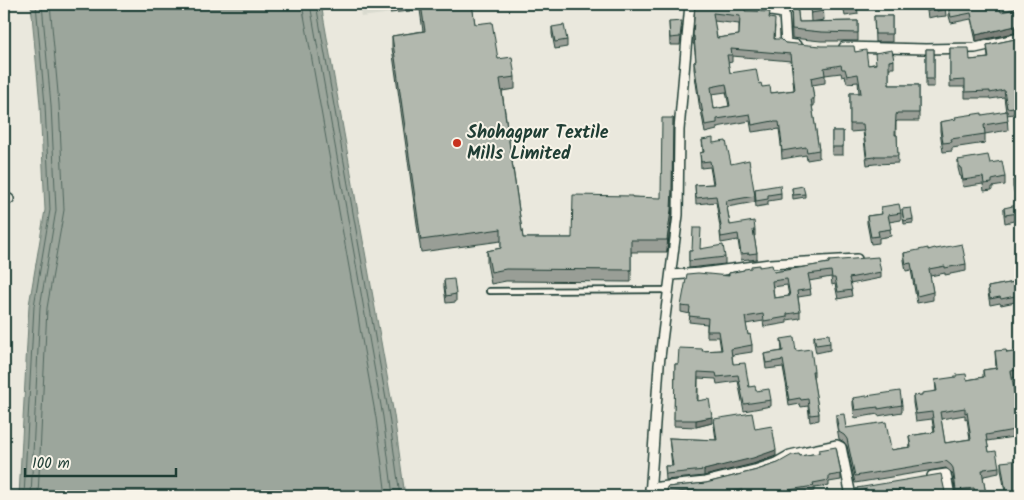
<svg xmlns="http://www.w3.org/2000/svg" width="1024" height="500" font-family="Kalam,sans-serif">
<rect width="100%" height="100%" fill="#eae8dd"/>
<filter id="ink" filterUnits="userSpaceOnUse"><feTurbulence type="fractalNoise" baseFrequency=".02" numOctaves="2"/><feDisplacementMap in="SourceGraphic" scale="10" xChannelSelector="R" yChannelSelector="G"/><feConvolveMatrix kernelMatrix="1 2 1 2 8 2 1 2 1" color-interpolation-filters="sRGB"/></filter>
<g filter="url(#ink)">
<path fill="#d9dacf" d="M 359,4 L 463,4 L 361,17 Z"/>
<path fill="#9ca69c" stroke="#6a7c72" d="M 31,4 L 321,4 L 394,415 L 405,496 L 19,496 L 29,305 L 45,210 L 40,105 Z"/>
<g fill="none" stroke-linecap="round" stroke-linejoin="round">
<path stroke="#51675e" stroke-width="1" d="M 302,4 L 376,418 L 386,496
M 310,4 L 383,417 L 393,496
M 316,4 L 389,416 L 400,496
M 24,496 L 34,306 L 50,210 L 45,105 L 36,4
M 31,496 L 40,307 L 56,210 L 51,105 L 42,4
M 38,496 L 47,308 L 64,210 L 59,104 L 50,4"/>
<g stroke="#1f3d34" stroke-width="8">
<path id="lane" d="M 489,291 L 669,290"/>
</g>
<g stroke="#1f3d34" stroke-width="12">
<path id="street" d="M 721,4 L 784,13 L 786,44 L 796,45
M 844,47 L 926,49 L 975,48 L 1020,38
M 4,198 L 9,199
M 671,275 L 701,273 L 770,264 L 857,259
M 932,476 L 946,474 L 950,496
M 650,488 L 705,482 L 755,470 L 776,463 L 790,455 L 803,452 L 837,445 L 841,447 L 851,496
M 650,496 L 659,365 L 678,215 L 679,130 L 690,4"/>
</g>
<use href="#lane" stroke="#f7f3e8" stroke-width="4.5"/>
<use href="#street" stroke="#f7f3e8" stroke-width="9"/>
</g>
<path fill="#999e96" stroke="#1f3d34" fill-rule="evenodd" d="M 390,4 L 496,4 L 472,6 L 475,24 L 498,59 L 515,77 L 515,89 L 502,91 L 523,238 L 572,238 L 632,197 L 672,200 L 671,222 L 667,252 L 631,252 L 631,282 L 506,281 L 491,284 L 487,263 L 487,251 L 501,248 L 501,241 L 421,252 L 392,48 L 392,36 L 423,31 L 420,10 L 390,13 Z
M 695,4 L 745,11 L 770,19 L 775,26 L 774,39 L 785,43 L 855,52 L 868,65 L 894,60 L 894,68 L 889,68 L 889,85 L 919,85 L 919,121 L 897,121 L 896,122 L 896,135 L 897,135 L 898,163 L 875,164 L 867,165 L 863,131 L 850,132 L 850,93 L 859,93 L 858,82 L 847,83 L 845,76 L 842,77 L 841,73 L 825,75 L 825,83 L 812,85 L 814,99 L 814,106 L 812,106 L 819,150 L 819,158 L 807,160 L 806,155 L 782,159 L 781,144 L 779,129 L 774,130 L 773,129 L 752,132 L 750,121 L 717,127 L 717,130 L 705,133 L 701,110 L 700,110 L 694,69 L 694,62 L 696,61 L 694,44 L 693,44 L 693,36 ZM 714,21 L 739,24 L 739,35 L 717,38 ZM 732,56 L 791,61 L 794,90 L 771,93 L 762,87 L 759,84 L 730,73 L 728,63 L 732,62 ZM 726,92 L 729,106 L 714,109 L 712,94 Z
M 786,4 L 805,4 L 797,5 L 799,22 L 858,21 L 858,41 L 821,41 L 792,38 L 791,6 L 786,6 Z
M 810,4 L 823,4 L 824,20 L 811,22 Z
M 843,4 L 857,4 L 858,14 L 845,16 Z
M 926,4 L 945,4 L 946,16 L 937,17 L 937,16 L 928,18 Z
M 959,4 L 975,4 L 976,6 L 1001,12 L 1020,8 L 1020,32 L 976,41 L 971,19 L 951,23 L 949,16 L 949,9 L 959,7 Z
M 874,16 L 892,16 L 892,42 L 875,42 Z
M 669,22 L 682,29 L 680,45 L 670,45 Z
M 552,27 L 567,40 L 567,47 L 555,49 L 552,34 Z
M 1020,38 L 1020,113 L 1007,115 L 1008,130 L 985,134 L 985,143 L 952,148 L 952,151 L 943,152 L 940,131 L 940,122 L 1006,112 L 1004,97 L 990,99 L 990,98 L 965,98 L 965,87 L 950,87 L 950,48 L 970,60 L 988,58 L 987,45 Z
M 926,49 L 934,49 L 934,87 L 926,87 Z
M 832,131 L 843,131 L 843,155 L 832,155 Z
M 702,140 L 713,143 L 755,195 L 755,189 L 781,193 L 781,199 L 768,201 L 768,205 L 756,207 L 755,197 L 755,202 L 727,207 L 730,225 L 755,230 L 755,236 L 754,236 L 757,253 L 757,259 L 749,260 L 749,259 L 741,260 L 738,240 L 721,243 L 720,233 L 720,227 L 716,202 L 696,204 L 695,185 L 713,184 L 710,167 L 701,168 L 700,153 L 703,152 Z
M 958,160 L 990,163 L 1005,177 L 1005,185 L 992,187 L 992,190 L 984,191 L 983,184 L 963,187 L 961,176 L 960,176 L 958,168 Z
M 1020,178 L 1020,216 L 1013,187 L 1013,180 Z
M 792,188 L 805,194 L 805,197 L 793,199 Z
M 881,207 L 901,213 L 901,220 L 889,222 L 891,236 L 879,238 L 879,243 L 871,244 L 867,223 L 867,216 L 881,214 Z
M 1004,208 L 1018,213 L 1018,220 L 1005,223 L 1004,215 Z
M 902,209 L 913,219 L 913,223 L 904,224 Z
M 701,249 L 725,257 L 725,264 L 689,268 L 689,251 L 692,251 Z
M 936,249 L 966,264 L 966,271 L 945,275 L 945,273 L 930,276 L 933,292 L 933,300 L 917,303 L 911,270 L 906,271 L 904,260 L 904,253 Z
M 829,261 L 881,272 L 881,278 L 850,284 L 852,296 L 838,299 L 835,284 L 832,285 L 831,277 L 809,281 L 811,295 L 798,297 L 800,312 L 800,318 L 787,320 L 787,323 L 764,327 L 763,321 L 746,324 L 748,335 L 752,345 L 752,352 L 732,355 L 733,364 L 749,387 L 771,400 L 771,406 L 744,411 L 738,381 L 717,384 L 716,379 L 698,378 L 698,401 L 712,423 L 696,427 L 674,426 L 675,364 L 678,364 L 702,351 L 721,350 L 719,337 L 707,337 L 707,324 L 689,322 L 690,314 L 681,312 L 681,306 L 729,276 L 729,273 L 759,267 L 774,272 L 829,263 ZM 787,285 L 789,296 L 774,298 L 773,287 Z
M 444,280 L 456,294 L 456,302 L 446,303 L 444,287 Z
M 1020,281 L 1020,301 L 1001,305 L 1000,303 L 990,305 L 988,293 L 988,287 Z
M 814,336 L 830,343 L 830,350 L 816,353 L 814,343 Z
M 781,339 L 796,351 L 814,371 L 814,377 L 813,378 L 819,414 L 819,420 L 810,422 L 808,406 L 801,407 L 800,404 L 789,406 L 787,389 L 783,367 L 766,369 L 764,354 L 782,351 Z
M 995,351 L 1007,353 L 1020,351 L 1020,368 L 1017,368 L 1017,377 L 1012,378 L 1020,429 L 1020,436 L 987,441 L 989,452 L 999,467 L 999,473 L 984,476 L 984,477 L 983,477 L 986,495 L 1005,492 L 1001,469 L 1001,462 L 1020,496 L 974,496 L 974,494 L 956,496 L 953,475 L 951,472 L 946,468 L 855,483 L 847,446 L 844,442 L 839,439 L 836,422 L 836,415 L 846,428 L 891,450 L 910,447 L 909,436 L 934,432 L 932,419 L 916,421 L 913,403 L 913,396 L 922,395 L 936,391 L 935,380 L 967,380 L 983,377 L 983,370 L 996,368 ZM 965,415 L 965,420 L 967,419 L 970,439 L 945,443 L 941,419 Z
M 853,398 L 902,405 L 902,412 L 878,416 L 878,414 L 855,418 L 853,405 Z
M 714,419 L 755,429 L 776,456 L 753,464 L 704,476 L 666,480 L 665,466 L 672,466 L 669,438 L 716,440 L 714,425 Z
M 819,450 L 841,474 L 841,480 L 829,482 L 829,486 L 814,488 L 814,491 L 790,495 L 790,496 L 697,496 L 697,495 L 687,496 L 667,496 L 667,487 L 706,483 L 757,470 L 800,456 L 819,453 Z
M 857,488 L 945,492 L 955,496 L 857,496 Z"/>
<path fill="#7d817a" stroke="#1f3d34" d="M 1019,25 L 1019,32 L 976,41 L 976,35 Z
M 673,118 L 672,200 L 671,222 L 667,252 Z
M 712,417 L 712,423 L 696,427 L 696,420 Z
M 776,450 L 776,456 L 773,457 L 753,464 L 704,476 L 704,470 Z"/>
<path fill="#b2b8ae" stroke="#1f3d34" fill-rule="evenodd" d="M 421,4 L 472,4 L 475,24 L 492,22 L 498,59 L 512,57 L 515,77 L 500,79 L 523,238 L 572,238 L 573,195 L 632,196 L 632,197 L 661,198 L 662,118 L 673,118 L 672,188 L 671,210 L 667,240 L 631,240 L 631,270 L 506,269 L 491,272 L 487,251 L 501,248 L 501,229 L 421,240 L 392,36 L 425,31 Z
M 695,4 L 728,4 L 745,6 L 745,11 L 770,12 L 769,18 L 775,19 L 774,39 L 781,39 L 785,43 L 821,46 L 854,46 L 855,52 L 866,50 L 868,65 L 876,64 L 875,53 L 892,50 L 894,60 L 889,61 L 889,85 L 919,85 L 919,113 L 897,113 L 896,115 L 895,135 L 897,135 L 898,156 L 875,156 L 875,157 L 867,158 L 863,124 L 850,124 L 850,93 L 861,93 L 858,74 L 847,76 L 845,69 L 842,69 L 841,65 L 824,68 L 825,75 L 811,78 L 814,99 L 811,99 L 819,150 L 807,152 L 806,147 L 782,151 L 781,143 L 782,143 L 779,122 L 774,122 L 773,121 L 752,125 L 750,114 L 717,119 L 717,123 L 705,125 L 701,103 L 700,103 L 694,62 L 696,61 L 694,36 L 693,36 ZM 713,13 L 740,16 L 739,35 L 717,38 ZM 731,49 L 791,54 L 795,90 L 771,93 L 770,86 L 762,87 L 761,83 L 759,84 L 756,69 L 730,73 L 727,55 L 732,55 ZM 726,84 L 730,106 L 714,109 L 711,87 Z
M 791,4 L 797,4 L 799,22 L 858,21 L 858,33 L 821,32 L 792,29 Z
M 810,4 L 823,4 L 824,11 L 811,13 Z
M 844,4 L 857,4 L 858,7 L 845,9 Z
M 927,4 L 945,4 L 946,9 L 937,11 L 937,9 L 928,11 Z
M 960,4 L 975,4 L 976,6 L 985,4 L 999,4 L 1001,12 L 1020,8 L 1020,25 L 976,35 L 971,13 L 951,17 L 949,9 L 961,7 Z
M 874,16 L 892,16 L 892,34 L 875,34 Z
M 682,21 L 680,37 L 670,38 L 669,22 Z
M 564,25 L 567,40 L 555,42 L 552,27 Z
M 1020,38 L 1020,106 L 1007,108 L 1004,90 L 990,93 L 990,91 L 965,92 L 965,80 L 950,81 L 950,48 L 969,48 L 970,60 L 989,58 L 987,45 Z
M 926,49 L 934,49 L 934,79 L 926,79 Z
M 1007,111 L 1008,121 L 984,125 L 985,134 L 951,139 L 952,142 L 943,143 L 940,122 L 956,119 L 955,117 L 982,113 L 982,115 Z
M 832,131 L 843,131 L 843,147 L 832,147 Z
M 713,138 L 713,143 L 726,141 L 731,164 L 749,160 L 755,196 L 726,201 L 730,225 L 754,221 L 755,230 L 753,230 L 757,253 L 749,254 L 749,253 L 741,254 L 738,234 L 721,237 L 720,227 L 721,226 L 716,196 L 696,198 L 695,185 L 714,184 L 710,161 L 701,162 L 700,153 L 704,152 L 702,140 Z
M 988,155 L 990,163 L 1002,161 L 1005,177 L 992,180 L 992,183 L 984,184 L 983,177 L 963,180 L 961,168 L 960,168 L 958,160 Z
M 1020,178 L 1020,210 L 1013,180 Z
M 780,185 L 781,193 L 768,195 L 768,199 L 756,201 L 755,189 Z
M 803,186 L 805,194 L 793,195 L 792,188 Z
M 899,204 L 901,213 L 888,215 L 891,229 L 878,231 L 879,236 L 871,237 L 867,216 L 882,214 L 881,207 Z
M 1017,205 L 1018,213 L 1005,215 L 1004,208 Z
M 911,208 L 913,219 L 904,221 L 902,209 Z
M 693,228 L 701,228 L 700,249 L 723,245 L 725,257 L 689,261 L 689,251 L 692,251 Z
M 962,244 L 966,264 L 945,268 L 945,266 L 929,269 L 933,292 L 917,296 L 911,263 L 906,264 L 904,253 L 928,248 L 928,250 L 935,248 L 936,249 Z
M 878,257 L 881,272 L 849,278 L 852,290 L 838,292 L 835,278 L 832,278 L 831,271 L 808,274 L 811,289 L 797,291 L 800,312 L 787,314 L 787,317 L 764,321 L 763,314 L 745,317 L 748,335 L 750,334 L 752,345 L 731,349 L 733,364 L 745,363 L 749,387 L 755,386 L 756,391 L 769,389 L 771,400 L 744,404 L 738,375 L 717,377 L 716,373 L 698,372 L 697,401 L 709,399 L 712,417 L 696,420 L 674,420 L 675,364 L 678,364 L 679,348 L 703,349 L 702,351 L 722,350 L 719,331 L 707,331 L 708,318 L 689,316 L 690,307 L 681,306 L 687,274 L 698,273 L 729,276 L 729,273 L 744,270 L 744,269 L 751,268 L 751,266 L 759,265 L 759,267 L 772,265 L 774,272 L 829,263 L 829,261 ZM 787,279 L 790,296 L 774,298 L 772,281 Z
M 454,279 L 456,294 L 446,296 L 444,280 Z
M 1020,281 L 1020,295 L 1001,299 L 1000,297 L 990,299 L 988,287 Z
M 829,334 L 830,343 L 816,345 L 814,336 Z
M 794,337 L 796,351 L 811,349 L 814,371 L 812,371 L 819,414 L 810,415 L 808,399 L 801,400 L 800,398 L 789,400 L 787,389 L 788,389 L 783,360 L 766,363 L 764,354 L 783,351 L 781,339 Z
M 1006,350 L 1007,353 L 1020,351 L 1020,361 L 1015,362 L 1017,370 L 1011,371 L 1020,429 L 986,435 L 989,452 L 996,451 L 999,467 L 984,469 L 984,470 L 982,470 L 986,495 L 1006,492 L 1001,462 L 1020,460 L 1020,496 L 976,496 L 974,488 L 956,490 L 953,468 L 951,465 L 946,461 L 855,476 L 847,439 L 844,435 L 839,432 L 836,415 L 844,414 L 846,428 L 886,422 L 891,450 L 911,447 L 909,436 L 935,432 L 932,412 L 916,414 L 913,396 L 922,395 L 922,393 L 937,391 L 935,380 L 956,377 L 956,375 L 966,374 L 967,380 L 984,377 L 983,370 L 997,368 L 995,351 ZM 965,408 L 965,413 L 967,412 L 971,439 L 945,443 L 940,412 Z
M 900,391 L 902,405 L 878,409 L 878,407 L 855,410 L 853,398 Z
M 752,413 L 755,429 L 772,426 L 776,450 L 753,458 L 704,470 L 666,474 L 665,466 L 673,466 L 669,438 L 717,440 L 714,419 Z
M 836,447 L 841,474 L 829,476 L 829,480 L 813,483 L 814,486 L 789,490 L 790,494 L 775,496 L 744,496 L 742,490 L 698,496 L 697,490 L 668,493 L 667,487 L 706,483 L 757,470 L 778,463 L 792,455 L 799,454 L 800,456 L 819,453 L 819,450 Z
M 941,474 L 945,492 L 950,495 L 954,493 L 955,496 L 901,496 L 899,490 L 883,492 L 883,496 L 868,496 L 867,489 L 857,491 L 857,488 Z"/>
</g>
<circle fill="#c8321e" stroke="#f7f3e8" stroke-width="2" cx="457" cy="143" r="5"/>
<g text-anchor="middle" dominant-baseline="central" stroke-width="4" stroke-linejoin="round" paint-order="stroke">
<g font-size="18" font-weight="bold" fill="#1f3d34" stroke="#f7f3e8" text-anchor="start">
<text x="467" y="133">Shohagpur Textile<tspan x="467" dy="21">Mills Limited</tspan></text>
</g>
</g>
<rect width="1024" height="500" fill="none" stroke="#f7f3e8" stroke-width="20"/>
<rect x="10" y="10" width="1004" height="480" fill="none" stroke="#1f3d34" stroke-width="2" filter="url(#ink)"/>
<path d="M25 468v8h151v-8" fill="none" stroke="#1f3d34" stroke-width="2.5"/>
<text x="32" y="468" font-size="15" fill="#1f3d34" stroke="#f7f3e8" stroke-width="4" paint-order="stroke">100 m</text>
</svg>
